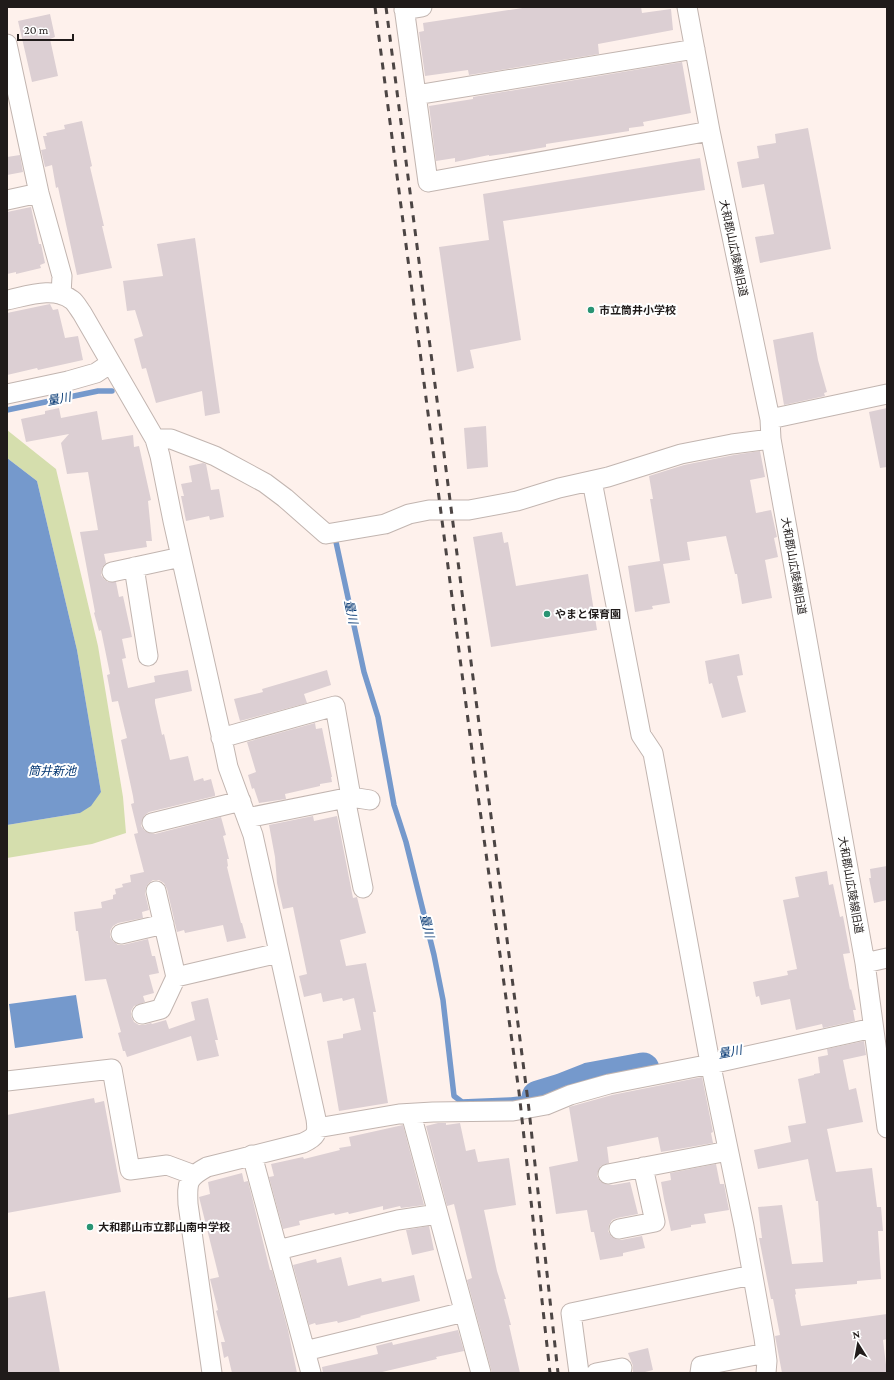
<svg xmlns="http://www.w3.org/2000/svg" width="894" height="1380" font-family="'Crimson Pro','Noto Sans JP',serif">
<rect width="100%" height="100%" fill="#fef1ec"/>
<path fill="#d5dead" d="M 7,430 L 56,469 L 98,646 L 123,797 L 126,833 L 92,844 L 7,858 L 7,825 L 80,813 L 101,792 L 77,650 L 37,481 L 7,458 Z"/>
<path fill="#7599cc" d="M 7,458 L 37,481 L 77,650 L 101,792 L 91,806 L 80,813 L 7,825 Z
M 76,995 L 83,1038 L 15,1048 L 9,1004 Z"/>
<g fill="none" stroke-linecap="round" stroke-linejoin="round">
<path stroke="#7599cc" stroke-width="5.5" d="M 7,410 L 98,391 L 112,391
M 334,536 L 336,542 L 364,672 L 378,717 L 394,805 L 406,842 L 434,955 L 443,1000 L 454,1096 L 462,1102 L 511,1100 L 538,1097"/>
<path stroke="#7599cc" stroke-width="33" d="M 538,1097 L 561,1090 L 589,1079 L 643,1069"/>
</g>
<path fill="#dccfd3" d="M 529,7 L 641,7 L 642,13 L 671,9 L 673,30 L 598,44 L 599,54 L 469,75 L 468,70 L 425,76 L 419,32 L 424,31 L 423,23 Z
M 50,14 L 55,37 L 50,39 L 58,76 L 32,82 L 18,21 Z
M 682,62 L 691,113 L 643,122 L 644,126 L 629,128 L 629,131 L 546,144 L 546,147 L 523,151 L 489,156 L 489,155 L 455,162 L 455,158 L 436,161 L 429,106 L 473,99 L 473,97 Z
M 82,121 L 92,166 L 90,167 L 104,226 L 102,226 L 112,268 L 77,275 L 58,187 L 56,188 L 52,165 L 45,167 L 41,150 L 46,149 L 43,136 L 47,136 L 46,133 L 65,129 L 64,125 Z
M 808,128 L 831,249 L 760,263 L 755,237 L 774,234 L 764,184 L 742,188 L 737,162 L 759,158 L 757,146 L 776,143 L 775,134 Z
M 20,155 L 23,172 L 7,175 L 7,157 Z
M 700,158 L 705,190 L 503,221 L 521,340 L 470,350 L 474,368 L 457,372 L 439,247 L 489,240 L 483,194 Z
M 31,207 L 39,244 L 41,244 L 45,263 L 40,265 L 41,268 L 16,274 L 16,272 L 7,274 L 7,212 Z
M 195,238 L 220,413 L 205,416 L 202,391 L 156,403 L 146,368 L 142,369 L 134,339 L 143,336 L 135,310 L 127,311 L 123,281 L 163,276 L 157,244 Z
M 50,304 L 53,310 L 58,309 L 65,338 L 78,336 L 83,360 L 38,370 L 37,368 L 7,375 L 7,313 Z
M 813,332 L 818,360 L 827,392 L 824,393 L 825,396 L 784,405 L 773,340 Z
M 59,408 L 61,418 L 97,411 L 102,440 L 133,435 L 134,447 L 139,446 L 151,500 L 148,501 L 152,541 L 146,541 L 147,547 L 104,554 L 106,563 L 102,568 L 101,575 L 104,579 L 108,582 L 116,582 L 119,597 L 123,596 L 132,637 L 122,639 L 126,658 L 122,659 L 128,688 L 155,682 L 154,676 L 188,670 L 192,691 L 155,699 L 155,703 L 162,735 L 164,734 L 170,760 L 188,756 L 194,781 L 203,778 L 204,781 L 211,779 L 215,794 L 215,796 L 149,812 L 145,815 L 142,820 L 141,826 L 144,830 L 149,833 L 155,834 L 221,817 L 226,835 L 223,836 L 229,859 L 227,859 L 228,866 L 227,867 L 241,923 L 242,923 L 246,938 L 227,942 L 223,925 L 185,933 L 184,930 L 177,932 L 167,889 L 164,883 L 159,880 L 153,880 L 149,883 L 146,887 L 145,893 L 149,910 L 142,912 L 143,918 L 118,923 L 113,926 L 110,931 L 110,937 L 113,941 L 118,945 L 123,945 L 148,939 L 152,956 L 155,956 L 159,973 L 149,975 L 154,993 L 143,996 L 145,1002 L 134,1006 L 131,1011 L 131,1016 L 134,1022 L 139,1025 L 144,1025 L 151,1023 L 152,1024 L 166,1020 L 169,1029 L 195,1020 L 191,1002 L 208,998 L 218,1040 L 215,1040 L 219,1056 L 197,1061 L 191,1036 L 127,1057 L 125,1051 L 123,1051 L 118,1033 L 121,1032 L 106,979 L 85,981 L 78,931 L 76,931 L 74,912 L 102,908 L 101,902 L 113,899 L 113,895 L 116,894 L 115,889 L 123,887 L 122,884 L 131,882 L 130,875 L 144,872 L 134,834 L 138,833 L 131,804 L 134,803 L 133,796 L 121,740 L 127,738 L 118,701 L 112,702 L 107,675 L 110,674 L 101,630 L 99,631 L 94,613 L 95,612 L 80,532 L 98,530 L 88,472 L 67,474 L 61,443 L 69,434 L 26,442 L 21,419 L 45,414 L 45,411 Z
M 887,408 L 887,467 L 880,468 L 869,412 Z
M 486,426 L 488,467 L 467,469 L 464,428 Z
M 760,451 L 765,477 L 750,480 L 756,513 L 771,510 L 777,537 L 774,538 L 778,557 L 765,560 L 772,598 L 742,604 L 737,574 L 735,574 L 726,536 L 687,542 L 690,560 L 663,564 L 670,603 L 652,606 L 653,609 L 635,612 L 628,566 L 660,561 L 650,499 L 653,499 L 649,476 L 684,465 L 734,455 Z
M 203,463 L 206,464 L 211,490 L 219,489 L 224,517 L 210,520 L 209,516 L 186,521 L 181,496 L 184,496 L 181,484 L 192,482 L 189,466 Z
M 502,532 L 504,543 L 508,542 L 516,586 L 588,574 L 597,630 L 491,647 L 473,537 Z
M 739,654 L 743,675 L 737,676 L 746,712 L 722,718 L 712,683 L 709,684 L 705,661 Z
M 327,670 L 331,685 L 304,694 L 307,703 L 240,721 L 234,699 L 263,692 L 262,689 Z
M 315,723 L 316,729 L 322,728 L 332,777 L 331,777 L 332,782 L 320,784 L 320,786 L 285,794 L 286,799 L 259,803 L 254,788 L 252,789 L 248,775 L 256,772 L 247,742 Z
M 313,816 L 314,821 L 337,816 L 353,898 L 357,897 L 366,933 L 340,940 L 346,966 L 366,963 L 376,1012 L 373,1012 L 388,1103 L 339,1111 L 327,1041 L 343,1038 L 343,1034 L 361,1030 L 354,998 L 343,1001 L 342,998 L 323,1002 L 321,993 L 304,997 L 299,976 L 307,974 L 293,907 L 283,909 L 277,883 L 275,857 L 269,825 Z
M 887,866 L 887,900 L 874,903 L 869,878 L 871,878 L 870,869 Z
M 827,871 L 829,885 L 833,884 L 840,917 L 843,916 L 850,953 L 843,954 L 850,990 L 851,989 L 856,1010 L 853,1010 L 855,1021 L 823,1028 L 822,1024 L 796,1030 L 790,999 L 761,1005 L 759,996 L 756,997 L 753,982 L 788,975 L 787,971 L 797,969 L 783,900 L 799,897 L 795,877 Z
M 864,1041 L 866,1055 L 843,1060 L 849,1090 L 856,1088 L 863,1122 L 827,1129 L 836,1172 L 872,1168 L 877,1207 L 881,1207 L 883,1231 L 878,1231 L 881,1279 L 857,1281 L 857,1284 L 795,1289 L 796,1294 L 795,1295 L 801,1326 L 887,1314 L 887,1339 L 883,1340 L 887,1373 L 782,1373 L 775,1336 L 780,1335 L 773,1299 L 771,1299 L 759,1238 L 762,1238 L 758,1207 L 782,1205 L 792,1264 L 823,1262 L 818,1201 L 816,1201 L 808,1159 L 758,1169 L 754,1150 L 791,1142 L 788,1126 L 806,1123 L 798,1079 L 814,1075 L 814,1074 L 820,1073 L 818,1057 L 828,1055 L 827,1049 Z
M 702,1077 L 713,1132 L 711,1133 L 713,1143 L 661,1152 L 658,1137 L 607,1147 L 609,1163 L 601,1166 L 598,1171 L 597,1176 L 600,1181 L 605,1184 L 613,1185 L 630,1182 L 638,1214 L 617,1218 L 612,1220 L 609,1225 L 608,1231 L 611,1236 L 616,1239 L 621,1240 L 642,1236 L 645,1248 L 623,1253 L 623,1256 L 600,1260 L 594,1232 L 591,1232 L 587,1210 L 556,1214 L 549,1167 L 578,1161 L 569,1107 L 612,1095 Z
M 94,1098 L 95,1103 L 104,1101 L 121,1192 L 7,1213 L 7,1115 Z
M 438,1123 L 446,1123 L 446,1125 L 460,1123 L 466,1151 L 475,1149 L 478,1162 L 509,1158 L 516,1205 L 484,1210 L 497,1271 L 506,1299 L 504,1299 L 511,1325 L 509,1325 L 520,1373 L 492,1373 L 467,1280 L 472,1278 L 454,1204 L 447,1206 L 426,1126 Z
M 403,1125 L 424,1205 L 401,1208 L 400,1206 L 383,1210 L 383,1206 L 349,1214 L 348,1212 L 335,1215 L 334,1213 L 299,1221 L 300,1225 L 283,1229 L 269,1177 L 274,1176 L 271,1164 L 303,1157 L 304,1159 L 340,1150 L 339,1148 L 351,1146 L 349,1137 Z
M 716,1164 L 720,1184 L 724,1184 L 729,1210 L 704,1214 L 706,1223 L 691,1225 L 691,1227 L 671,1231 L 664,1199 L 661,1182 L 671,1180 L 670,1173 Z
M 242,1173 L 244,1182 L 248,1181 L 270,1270 L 272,1270 L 288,1330 L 297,1373 L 232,1373 L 228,1356 L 224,1358 L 221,1342 L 225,1342 L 216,1311 L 218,1310 L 210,1279 L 219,1277 L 199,1197 L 210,1194 L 208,1182 Z
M 429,1226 L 434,1250 L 412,1255 L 406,1230 Z
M 341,1257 L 348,1286 L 381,1278 L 382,1282 L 414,1275 L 420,1301 L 360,1316 L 361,1317 L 338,1323 L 337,1321 L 316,1325 L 315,1323 L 309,1325 L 293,1265 L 316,1259 L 317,1263 Z
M 45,1291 L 60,1373 L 7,1373 L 7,1298 Z
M 458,1330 L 464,1351 L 436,1357 L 437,1359 L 378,1373 L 323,1373 L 322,1367 L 378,1354 L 376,1346 L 392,1342 L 393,1345 Z
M 648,1348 L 653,1370 L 641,1373 L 633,1373 L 633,1366 L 628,1353 Z"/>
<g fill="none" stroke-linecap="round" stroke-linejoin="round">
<g stroke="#c2b5b0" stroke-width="21">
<path id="minor" d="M 404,7 L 428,182 L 710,131
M 687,7 L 710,131 L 770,419 L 771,439 L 865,963 L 887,1128
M 404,10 L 422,7
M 7,44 L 39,193 L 62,276 L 61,295
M 416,95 L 695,49
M 7,200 L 39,193
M 7,300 C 27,296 54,286 72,300 C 76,303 79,309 82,313 L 155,439 L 160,456 L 173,521 L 224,748 L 228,767 L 253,835 L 316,1119 C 318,1134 316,1137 303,1143 L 207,1167 C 187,1178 187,1182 188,1204 L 212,1373
M 7,394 L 68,381 L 96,373 L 111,363
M 770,419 L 887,394
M 155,439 L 171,439 L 215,456 L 265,483 L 285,498 L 326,534 L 385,524 L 409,514 L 429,510 L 469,510 L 517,501 L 559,488 L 608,477 L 681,454 L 732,444 L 771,439
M 592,481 L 641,735 L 653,753 L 708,1052 L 744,1226 L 764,1338 L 767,1361 L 766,1373
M 134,567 L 148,656
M 112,572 L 181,557
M 221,738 L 335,706 L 351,797
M 345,798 L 363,888
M 247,818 L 351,797 L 370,800
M 152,823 L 241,801
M 156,891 L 176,977 L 279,953
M 121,934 L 164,924
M 865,963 L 887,958
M 142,1014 L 161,1009 L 176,977
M 7,1081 L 112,1069 L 130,1170 L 167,1165 L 194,1175
M 411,1114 L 481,1373
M 317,1128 L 399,1114 L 433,1112 L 513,1111 L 546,1105 L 570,1095 L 609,1084 L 711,1064 L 873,1028
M 252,1155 L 311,1373
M 608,1174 L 728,1151
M 619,1229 L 655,1222 L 643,1167
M 278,1250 L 398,1220 L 438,1214
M 305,1351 L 464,1312
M 579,1373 L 571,1313 L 752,1275
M 596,1373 L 622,1368
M 700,1373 L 701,1366 L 766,1353"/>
</g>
<use href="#minor" stroke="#fff" stroke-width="19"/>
<path stroke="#4c4544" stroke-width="3" stroke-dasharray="7 7" stroke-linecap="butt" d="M 375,7 L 476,781 L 519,1092 L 550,1373
M 386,7 L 528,1101 L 558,1373"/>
</g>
<g fill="#299473" stroke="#fff" stroke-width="1.5">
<circle cx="591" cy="310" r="4"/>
<circle cx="547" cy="614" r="4"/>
<circle cx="90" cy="1227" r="4"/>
</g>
<g text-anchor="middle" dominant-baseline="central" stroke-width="4" stroke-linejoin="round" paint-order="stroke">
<g font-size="11" fill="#201b1a" stroke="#fff">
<text transform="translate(734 248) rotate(78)">大和郡山広陵線旧道</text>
<text transform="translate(794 566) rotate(80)">大和郡山広陵線旧道</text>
<text transform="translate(851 885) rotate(80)">大和郡山広陵線旧道</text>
</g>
<g font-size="11" font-weight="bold" fill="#201b1a" stroke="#fff" text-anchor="start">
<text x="599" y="310">市立筒井小学校</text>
<text x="555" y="614">やまと保育園</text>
<text x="98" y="1227">大和郡山市立郡山南中学校</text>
</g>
<g font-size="12" font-style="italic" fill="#023571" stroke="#fff">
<text transform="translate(59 399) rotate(-11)">量川</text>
<text transform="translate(351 612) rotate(78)">量川</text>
<text x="52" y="771">筒井新池</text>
<text transform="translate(427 926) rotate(76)">量川</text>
<text transform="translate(730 1052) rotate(-11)">量川</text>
</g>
</g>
<rect width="894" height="1380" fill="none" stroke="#201b1a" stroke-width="16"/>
<g transform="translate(858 1344) rotate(349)" stroke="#ffffff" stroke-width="3" paint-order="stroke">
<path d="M0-3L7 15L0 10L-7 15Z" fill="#201b1a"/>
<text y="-6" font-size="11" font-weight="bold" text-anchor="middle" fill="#201b1a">N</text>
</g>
<path d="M18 34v6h55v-6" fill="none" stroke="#201b1a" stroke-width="2"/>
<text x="24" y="34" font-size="12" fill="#201b1a" stroke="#ffffff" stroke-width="3" paint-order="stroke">20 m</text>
</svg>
